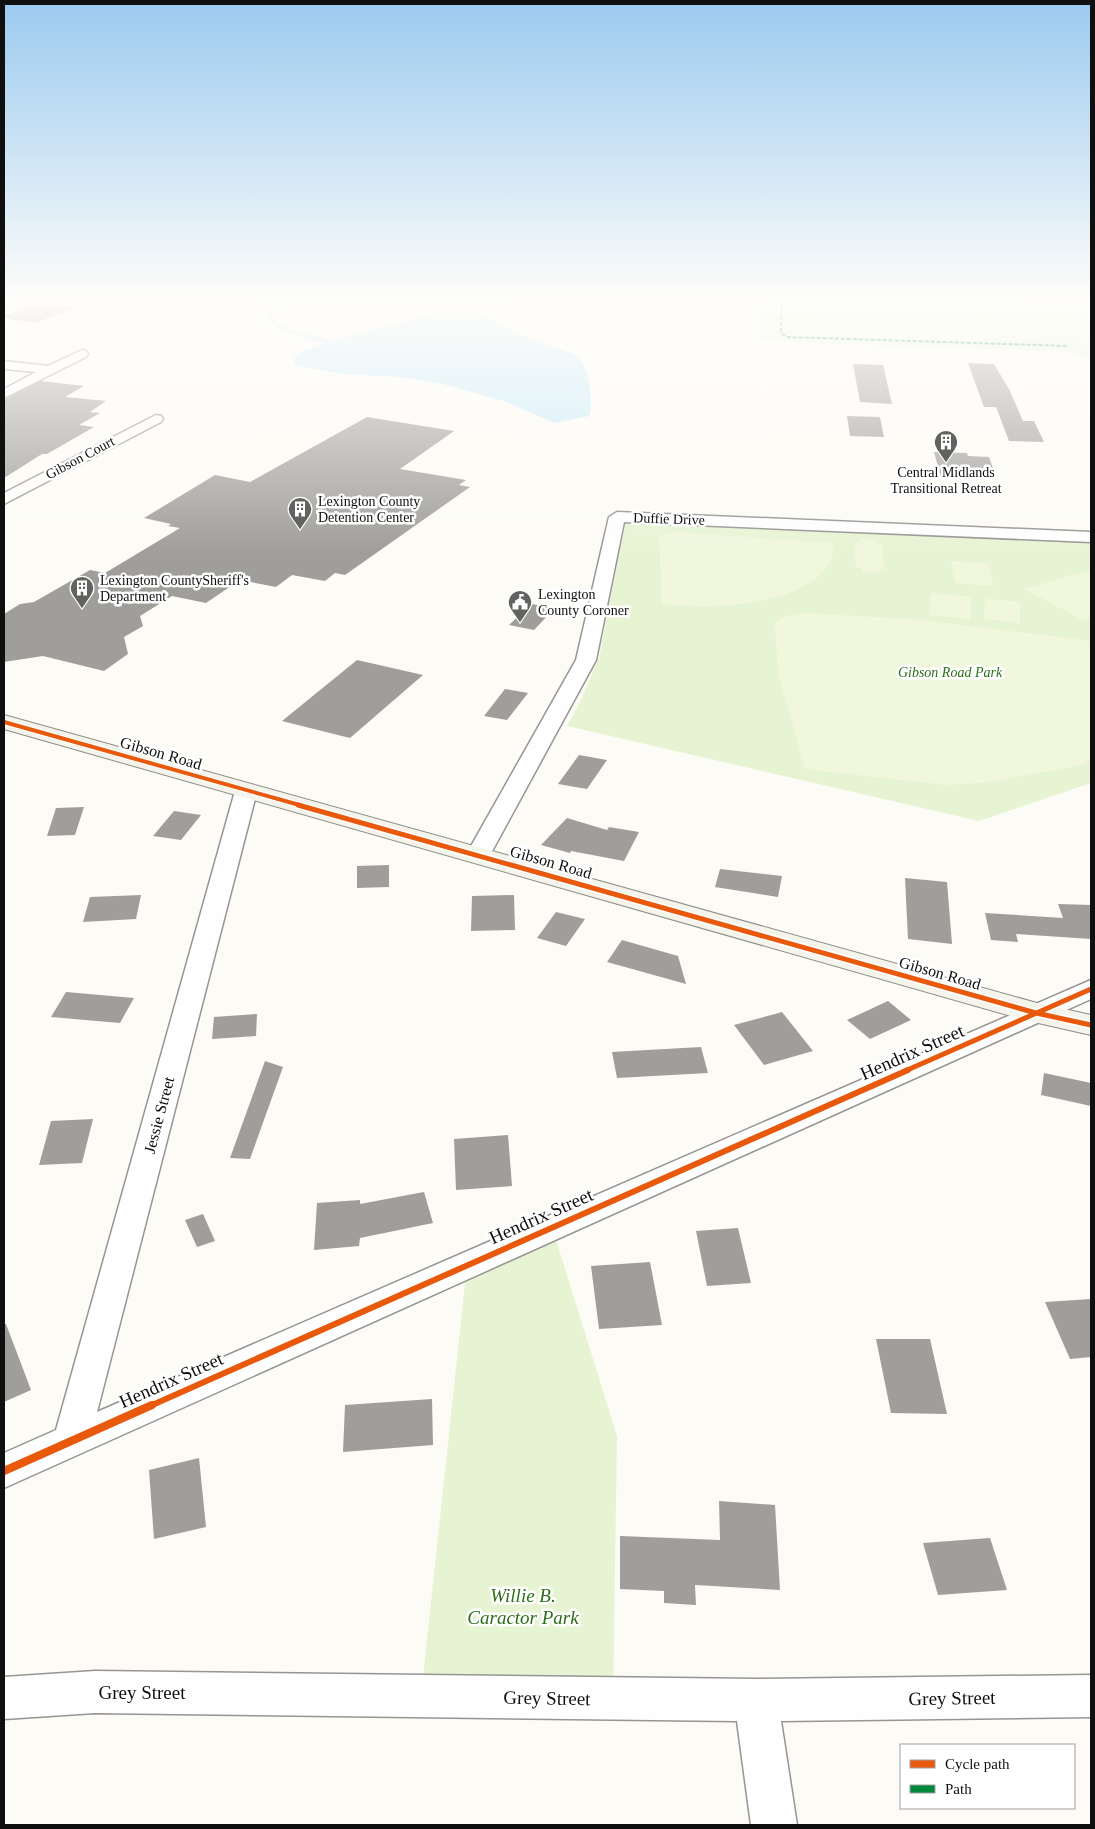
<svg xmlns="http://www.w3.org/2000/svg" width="1095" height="1829" font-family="'Times New Roman',serif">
<rect width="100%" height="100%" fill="#fcfbf5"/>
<path fill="#e7f4d3" d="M 762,298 L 1091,298 L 1091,359 L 1069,352 L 759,341 Z
M 639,520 L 1091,540 L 1091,783 L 979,821 L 567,726 L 580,702 L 599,658 L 625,524 Z
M 552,1227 L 617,1436 L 613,1698 L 421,1696 L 467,1265 Z"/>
<path fill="#f0f7dd" d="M 820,306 L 981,312 L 993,342 L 821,336 Z
M 1062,309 L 1091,310 L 1091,343 L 1080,342 Z
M 995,310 L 1033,311 L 1039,325 L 1001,323 Z
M 1002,326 L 1040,327 L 1046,341 L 1007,340 Z
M 673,532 L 832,543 C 835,554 831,563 824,571 C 791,607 707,610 662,604 L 659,536 Z
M 860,539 L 876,540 L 876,544 L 882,545 L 885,569 L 879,569 L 879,573 L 863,572 L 862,568 L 856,568 L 854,543 L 860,543 Z
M 951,561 L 988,563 L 994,586 L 955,583 Z
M 1091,570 L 1091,618 L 1083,620 L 1024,589 Z
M 931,593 L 971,597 L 970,619 L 929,615 Z
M 985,599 L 1020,602 L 1020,623 L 984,619 Z
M 801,613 L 911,619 L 1091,641 L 1091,758 L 1081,765 L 1050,771 L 989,782 L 947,785 L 805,769 L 778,672 L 775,622 L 781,618 Z"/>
<path fill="#c8eaf9" d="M 464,311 L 480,313 L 530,339 L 577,355 C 589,367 594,400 589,416 L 554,423 L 504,401 L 439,383 L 399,377 L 341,374 L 293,365 L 295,357 L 304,351 L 328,342 L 435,313 Z"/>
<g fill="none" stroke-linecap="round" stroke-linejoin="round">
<path stroke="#c8eaf9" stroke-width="4" d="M 289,298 L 269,314 L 269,320 L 290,332 L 328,342"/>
</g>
<path fill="#a09e9a" d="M 37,304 L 77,308 L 35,323 L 4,318 Z
M 968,363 L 994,364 L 1009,389 L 1023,421 L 1034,421 L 1044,442 L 1009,441 L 996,407 L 984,407 Z
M 853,364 L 883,365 L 892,404 L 860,402 Z
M 41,381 L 84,386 L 65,397 L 106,401 L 90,412 L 100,413 L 79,425 L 94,427 L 47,454 L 42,454 L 4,478 L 4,400 Z
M 847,416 L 880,417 L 884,437 L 850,436 Z
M 367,417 L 454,431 L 400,469 L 466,480 L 459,485 L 470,487 L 345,575 L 335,573 L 325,581 L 292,575 L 276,587 L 240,580 L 206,603 L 172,596 L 140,616 L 143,626 L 124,637 L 128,654 L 104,671 L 43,656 L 4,662 L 4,614 L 20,604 L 34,602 L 90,570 L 105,573 L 180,528 L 168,526 L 171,524 L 144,518 L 215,475 L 250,482 Z
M 934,452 L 967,453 L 968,456 L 989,457 L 996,477 L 940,474 Z
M 531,604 L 555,608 L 534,630 L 509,625 Z
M 357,660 L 423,675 L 350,738 L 282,721 Z
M 505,689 L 528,693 L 507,720 L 484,716 Z
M 579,755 L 607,760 L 587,789 L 558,784 Z
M 84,807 L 75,835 L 47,836 L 56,808 Z
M 174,811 L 201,815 L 181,840 L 153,836 Z
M 567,818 L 607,830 L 609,827 L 639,832 L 624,861 L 571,851 L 570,853 L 541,845 Z
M 389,865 L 389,887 L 357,888 L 357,866 Z
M 720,869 L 782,876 L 778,897 L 715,887 Z
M 905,878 L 947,882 L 952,944 L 908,939 Z
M 141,895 L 136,919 L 83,922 L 90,897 Z
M 514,895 L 515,930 L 471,931 L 472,896 Z
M 1058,904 L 1091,905 L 1091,939 L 1016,934 L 1018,942 L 991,940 L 985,913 L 1063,918 Z
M 556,912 L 585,919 L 566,946 L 537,938 Z
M 622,940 L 678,956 L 686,984 L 607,962 Z
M 66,992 L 134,998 L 120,1023 L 51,1017 Z
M 888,1001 L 911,1020 L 870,1039 L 847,1020 Z
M 782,1012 L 813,1051 L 764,1065 L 734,1025 Z
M 257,1014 L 256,1036 L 212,1039 L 214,1017 Z
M 701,1047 L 708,1073 L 617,1078 L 612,1052 Z
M 265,1061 L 283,1067 L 250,1159 L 230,1158 Z
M 1044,1073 L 1091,1083 L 1091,1106 L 1041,1095 Z
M 93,1119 L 82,1163 L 39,1165 L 51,1121 Z
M 508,1135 L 512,1186 L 456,1190 L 454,1139 Z
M 424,1192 L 433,1223 L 360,1238 L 359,1246 L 314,1250 L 317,1203 L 360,1200 L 360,1204 Z
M 203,1214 L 215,1241 L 197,1247 L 185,1220 Z
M 738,1228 L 751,1283 L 707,1286 L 696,1231 Z
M 650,1262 L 662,1325 L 599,1329 L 591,1266 Z
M 1091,1299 L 1091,1357 L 1070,1359 L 1045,1302 Z
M 4,1324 L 6,1324 L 31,1390 L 4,1402 Z
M 876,1339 L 930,1339 L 947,1414 L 891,1413 Z
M 432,1399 L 433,1445 L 343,1452 L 345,1405 Z
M 199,1458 L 206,1527 L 154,1539 L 149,1470 Z
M 719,1501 L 775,1505 L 780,1590 L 695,1585 L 696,1605 L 664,1603 L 664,1591 L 620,1589 L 620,1536 L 720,1540 Z
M 990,1538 L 1007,1590 L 938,1595 L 923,1543 Z"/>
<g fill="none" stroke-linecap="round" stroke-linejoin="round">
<g stroke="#969593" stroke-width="3">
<path id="street" d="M 31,298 L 47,298 L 4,316 L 4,309 Z
M 82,350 L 86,351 L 88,354 L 86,357 L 4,398 L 4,389 L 36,372 L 4,369 L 4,361 L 48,366 Z
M 156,415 L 161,416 L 163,419 L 161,422 L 4,504 L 4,493 Z
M 617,512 L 1091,532 L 1091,542 L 624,522 L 596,660 L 490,855 L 486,860 L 478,862 L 470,860 L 466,855 L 576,660 L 609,517 Z
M 246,784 L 254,786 L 257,791 L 97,1412 L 1091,980 L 1091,999 L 4,1488 L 4,1453 L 56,1430 L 235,791 L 238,786 Z
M 95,1671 L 756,1679 L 1091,1675 L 1091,1717 L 781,1721 L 797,1825 L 751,1825 L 737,1721 L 95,1713 L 4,1719 L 4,1677 Z"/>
</g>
<g stroke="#8c8c89" stroke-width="2">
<path id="secondary" d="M 4,715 L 1037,1003 L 1091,1015 L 1091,1035 L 1025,1020 L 4,729 Z"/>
</g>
<use href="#street" fill="#fffefe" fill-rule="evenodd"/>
<use href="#secondary" fill="#f5f4eb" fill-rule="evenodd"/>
<path stroke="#00873e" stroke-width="2" stroke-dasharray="4 2" stroke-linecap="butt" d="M 782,298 L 781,333 L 787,337 L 1068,346"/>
<g stroke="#fff" stroke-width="6">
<path id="cycleway-far3" d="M 4,722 L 303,806"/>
</g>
<g stroke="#fff" stroke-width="8">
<path id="cycleway-far2" d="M 298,805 L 1036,1013 L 1091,1025
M 905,1071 L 1091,989"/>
</g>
<g stroke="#fff" stroke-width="9">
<path id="cycleway-far1" d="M 150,1406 L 908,1070"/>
</g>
<g stroke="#fff" stroke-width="11">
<path id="cycleway" d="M 4,1471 L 152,1405"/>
</g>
<use href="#cycleway-far3" stroke="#e8590c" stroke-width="4"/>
<use href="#cycleway-far2" stroke="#e8590c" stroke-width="5"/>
<use href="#cycleway-far1" stroke="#e8590c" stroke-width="6"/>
<use href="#cycleway" stroke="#e8590c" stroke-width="8"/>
</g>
<linearGradient id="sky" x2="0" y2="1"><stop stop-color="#9bcaef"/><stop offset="0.54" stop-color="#fefdfa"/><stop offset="1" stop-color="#fefdfa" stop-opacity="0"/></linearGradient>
<rect width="1095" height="554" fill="url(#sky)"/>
<defs>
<g id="building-pin" transform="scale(1.25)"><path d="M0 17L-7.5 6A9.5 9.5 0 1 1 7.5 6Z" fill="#626260" stroke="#fff"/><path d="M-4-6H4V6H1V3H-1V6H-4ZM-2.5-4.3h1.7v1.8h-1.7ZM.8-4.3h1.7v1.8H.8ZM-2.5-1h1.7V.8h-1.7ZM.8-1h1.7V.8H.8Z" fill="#fff"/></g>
<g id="civic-pin" transform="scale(1.25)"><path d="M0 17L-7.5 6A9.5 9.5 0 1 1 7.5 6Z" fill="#626260" stroke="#fff"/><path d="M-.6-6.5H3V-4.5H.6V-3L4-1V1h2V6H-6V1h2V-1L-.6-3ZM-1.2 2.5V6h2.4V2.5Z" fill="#fff"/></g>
</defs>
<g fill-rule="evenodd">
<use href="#building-pin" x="946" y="442"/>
<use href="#building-pin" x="300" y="509"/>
<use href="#building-pin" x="82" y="588"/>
<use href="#civic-pin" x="520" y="602"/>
</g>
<g text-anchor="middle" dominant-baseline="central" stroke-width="5" stroke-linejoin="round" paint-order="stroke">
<g font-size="14" fill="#0f0f0f" stroke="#fff">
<text transform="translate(80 458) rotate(-28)">Gibson Court</text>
<text transform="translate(669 519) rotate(2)">Duffie Drive</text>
</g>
<g font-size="14" fill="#0f0f0f" stroke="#fff" text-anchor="start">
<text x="946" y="472" text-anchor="middle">Central Midlands<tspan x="946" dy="16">Transitional Retreat</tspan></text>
<text x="318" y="501">Lexington County<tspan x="318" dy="16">Detention Center</tspan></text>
<text x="100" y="580">Lexington CountySheriff's<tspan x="100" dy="16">Department</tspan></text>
<text x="538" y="594">Lexington<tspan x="538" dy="16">County Coroner</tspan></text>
</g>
<g font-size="14" font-style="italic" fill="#2d6e19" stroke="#fff">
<text x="950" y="672">Gibson Road Park</text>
</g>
<g font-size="16" fill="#0f0f0f" stroke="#fff">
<text transform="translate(161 753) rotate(16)">Gibson Road</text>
<text transform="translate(551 862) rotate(16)">Gibson Road</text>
<text transform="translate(940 973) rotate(16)">Gibson Road</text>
<text transform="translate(159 1115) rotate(-75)">Jessie Street</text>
</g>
<g font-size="19" fill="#0f0f0f" stroke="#fff">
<text transform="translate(912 1052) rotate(-24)">Hendrix Street</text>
<text transform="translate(541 1216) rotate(-24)">Hendrix Street</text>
<text transform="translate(171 1380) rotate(-24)">Hendrix Street</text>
<text x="142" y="1692">Grey Street</text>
<text transform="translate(547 1698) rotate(1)">Grey Street</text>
<text transform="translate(952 1698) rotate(-1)">Grey Street</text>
</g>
<g font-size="19" font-style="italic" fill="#2d6e19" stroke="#fff">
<text x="523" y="1595">Willie B.<tspan x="523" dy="22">Caractor Park</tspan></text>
</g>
</g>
<rect width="1095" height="1829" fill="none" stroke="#0f0f0f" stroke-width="10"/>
<rect x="900" y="1744" width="175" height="65" fill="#ffffff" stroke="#9f9f9f"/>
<rect x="910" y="1760" width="25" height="8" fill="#e8590c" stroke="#9f9f9f"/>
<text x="945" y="1769" font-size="15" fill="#0f0f0f">Cycle path</text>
<rect x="910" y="1785" width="25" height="8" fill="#00873e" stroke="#9f9f9f"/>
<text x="945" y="1794" font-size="15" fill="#0f0f0f">Path</text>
</svg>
